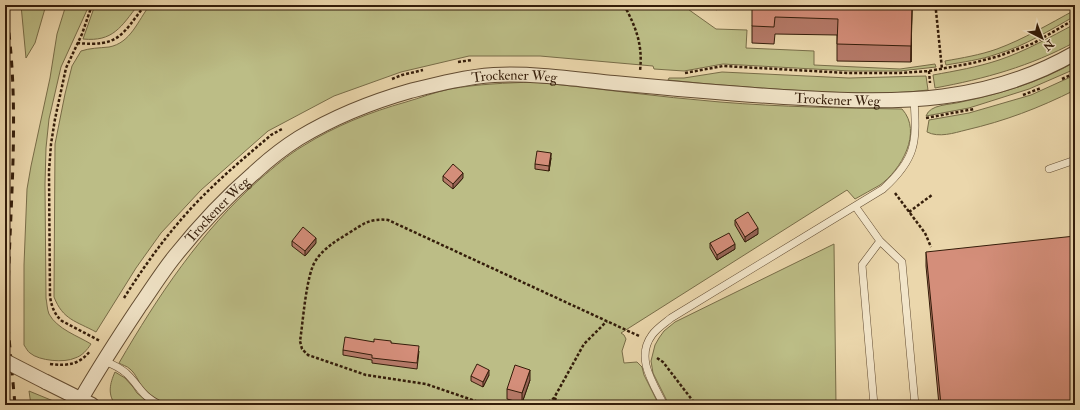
<svg xmlns="http://www.w3.org/2000/svg" width="1080" height="410" font-family="'IM FELL Double Pica',serif">
<rect width="100%" height="100%" fill="#ebd7ac"/>
<filter id="stains"><feTurbulence type="fractalNoise" baseFrequency=".005" numOctaves="4"/><feColorMatrix values="0 0 0 0 .2 0 0 0 0 .09 0 0 0 0 .02 0 0 0 .5 -.17"/></filter>
<radialGradient id="worn" r=".72"><stop offset=".6" stop-color="#630" stop-opacity="0"/><stop offset="1" stop-color="#630" stop-opacity=".3"/></radialGradient>
<path fill="#bcbd86" stroke="#786d48" d="M 21,5 L 46,5 L 35,43 L 26,58 Z
M 66,5 L 88,5 L 87,10 L 61,67 L 49,119 L 46,148 L 45,184 L 46,298 C 47,303 47,309 49,314 C 57,329 78,336 91,344 C 87,350 82,356 75,358 C 65,363 39,361 30,353 C 28,352 26,348 24,345 L 24,265 L 27,189 L 31,166 L 50,78 L 57,34 Z
M 95,5 L 138,5 C 121,27 113,42 83,39 Z
M 150,5 L 686,5 L 685,7 L 716,29 L 747,30 L 746,48 L 814,51 L 814,65 L 900,69 L 935,64 L 936,67 L 900,71 L 850,71 L 723,64 L 684,71 L 654,69 L 653,66 L 540,56 L 469,56 L 401,72 L 334,96 L 268,131 L 201,190 L 161,233 L 136,268 L 96,332 C 76,321 63,320 54,297 L 55,144 L 65,94 L 72,66 L 81,51 C 90,48 99,48 109,47 C 131,43 138,20 150,5 Z
M 1075,10 L 1075,16 C 1050,30 1025,46 997,54 C 980,60 963,62 946,65 L 945,61 C 962,58 980,55 997,49 C 1024,39 1049,24 1075,10 Z
M 1075,24 L 1075,42 C 1031,66 984,79 935,88 L 933,75 C 955,71 978,67 999,60 C 1026,51 1050,37 1075,24 Z
M 1075,62 L 1075,69 L 1029,89 L 969,108 L 926,116 C 930,104 950,105 961,102 C 1000,94 1040,82 1075,62 Z
M 722,72 L 849,78 L 926,76 L 928,90 C 887,95 846,93 805,91 C 760,88 714,85 668,80 L 669,78 L 684,78 Z
M 1075,75 L 1075,90 C 1039,108 1005,121 966,130 C 954,133 939,138 927,132 L 929,120 L 969,113 L 1031,95 Z
M 534,82 C 596,88 658,97 720,102 C 781,107 841,108 902,109 C 923,132 901,170 880,185 C 872,190 863,194 855,199 L 847,190 L 621,333 L 624,335 L 626,339 L 622,351 L 624,363 L 637,362 L 642,367 L 644,375 L 659,405 L 188,405 L 187,403 C 182,403 177,406 172,405 C 162,403 149,395 142,387 C 138,381 136,374 130,369 C 127,366 122,365 119,363 C 158,296 201,231 260,179 C 274,167 288,155 303,146 C 335,126 370,112 406,102 C 420,98 435,92 450,89 C 478,84 506,83 534,82 Z
M 834,244 L 836,405 L 669,405 L 653,373 L 651,361 L 655,345 L 659,338 L 664,331 L 675,322 Z
M 115,372 L 125,378 L 133,387 L 137,393 L 151,405 L 116,405 C 107,395 110,383 115,372 Z
M 29,391 L 63,405 L 31,405 Z"/>
<g fill="none" stroke-linecap="round" stroke-linejoin="round">
<g stroke="#624c32" stroke-width="8">
<path id="service" d="M 1049,169 L 1075,160
M 855,206 L 880,241 L 902,262 L 915,405
M 104,361 C 112,364 119,367 126,373 C 140,386 141,396 160,405
M 664,405 C 653,383 635,358 652,335 C 657,328 665,323 671,318 L 883,189 C 916,159 917,143 914,100
M 874,405 L 862,265 L 880,241"/>
</g>
<g stroke="#624c32" stroke-width="16">
<g id="minor">
<path d="M 46,382 L 92,405"/>
<path id="s1" d="M 81,399 C 99,368 119,337 139,307 C 151,290 162,272 175,256 C 199,226 225,198 254,173 C 268,160 283,148 299,138 C 334,117 371,102 410,91 C 438,84 465,77 494,75 C 534,73 575,79 614,83 C 677,89 740,95 803,98 C 900,104 988,103 1075,53"/>
</g>
</g>
<path stroke="#341d0a" stroke-width="2.5" stroke-dasharray="3 2" stroke-linecap="butt" d="M 92,5 L 82,34 L 66,68 L 55,119 L 51,144 L 49,171 L 50,297 C 52,307 54,314 62,321 L 100,341
M 624,5 C 636,27 643,45 640,71
M 936,5 L 936,11 L 942,69
M 77,43 C 119,47 122,35 145,5
M 458,62 L 472,60
M 929,71 L 930,83
M 685,73 L 723,66 L 848,73 L 900,73 L 929,71 L 973,63 L 999,56 L 1034,43 L 1075,19
M 392,79 L 402,75 L 423,70
M 1062,79 L 1075,73
M 1023,95 L 1041,88
M 926,118 L 974,109
M 895,193 L 925,233 L 931,247
M 909,212 L 932,195
M 124,298 C 148,260 175,223 207,192 C 227,172 249,154 271,135 L 282,129
M 657,358 L 663,362 L 696,405
M 50,364 C 67,366 79,365 90,351
M 554,398 L 564,405
M 487,405 L 426,384 L 366,375 L 308,355 L 302,349 L 300,341 C 303,323 306,274 316,260 C 324,248 336,241 349,233 C 363,224 370,218 388,220 L 639,336
M 544,405 L 554,398 L 584,344 L 607,321"/>
<use href="#service" stroke="#f2e5c9" stroke-width="7"/>
<use href="#minor" stroke="#f2e5c9" stroke-width="14"/>
<path stroke="#341d0a" stroke-width="3" stroke-dasharray="7 7" stroke-linecap="butt" d="M 5,5 C 21,101 10,199 8,296 L 8,326 L 15,405"/>
<g stroke="#624c32" stroke-width="16" stroke-linecap="butt">
<path id="minor-bridge" d="M 5,361 L 46,382"/>
</g>
<use href="#minor-bridge" stroke="#f2e5c9" stroke-width="14"/>
</g>
<path fill="#b67a69" stroke="#341d0a" d="M 710,5 L 721,5 L 717,10 Z
M 912,5 L 911,62 L 837,61 L 837,35 L 775,34 L 774,44 L 752,43 L 752,26 L 760,8 Z
M 551,158 L 549,171 L 535,169 L 535,164 Z
M 443,176 L 463,178 L 453,189 L 443,181 Z
M 735,220 L 758,234 L 745,242 L 735,225 Z
M 292,241 L 316,243 L 305,256 L 292,246 Z
M 710,243 L 735,249 L 717,260 L 710,248 Z
M 926,252 L 1075,405 L 939,405 L 926,266 Z
M 374,342 L 391,343 L 419,351 L 417,369 L 372,363 L 372,360 L 343,355 L 343,350 Z
M 489,375 L 483,387 L 471,381 L 471,376 Z
M 530,380 L 522,403 L 507,399 L 507,389 Z"/>
<path fill="#946355" stroke="#341d0a" d="M 717,5 L 721,5 L 717,10 Z
M 912,5 L 911,62 L 911,46 Z
M 551,153 L 551,158 L 549,171 L 549,166 Z
M 463,173 L 463,178 L 453,189 L 453,184 Z
M 758,228 L 758,234 L 745,242 L 745,237 Z
M 316,238 L 316,243 L 305,256 L 305,251 Z
M 735,244 L 735,249 L 717,260 L 717,255 Z
M 489,370 L 489,375 L 483,387 L 483,382 Z
M 530,370 L 530,380 L 522,403 L 522,393 Z"/>
<path fill="#d48e7a" stroke="#341d0a" d="M 760,5 L 912,5 L 911,46 L 837,44 L 838,19 L 775,17 L 774,27 L 752,26 L 752,8 L 760,8 Z
M 537,151 L 551,153 L 549,166 L 535,164 Z
M 453,164 L 463,173 L 453,184 L 443,176 Z
M 748,212 L 758,228 L 745,237 L 735,220 Z
M 303,227 L 316,238 L 305,251 L 292,241 Z
M 729,233 L 735,244 L 717,255 L 710,243 Z
M 1075,236 L 1075,405 L 941,405 L 926,252 Z
M 345,337 L 374,342 L 374,339 L 391,341 L 391,343 L 419,346 L 417,363 L 372,358 L 372,355 L 343,350 Z
M 477,364 L 489,370 L 483,382 L 471,376 Z
M 515,365 L 530,370 L 522,393 L 507,389 Z
M 401,403 L 410,405 L 401,405 Z"/>
<g text-anchor="middle" dominant-baseline="central" stroke-width="3.5" stroke-linejoin="round" paint-order="stroke">
<g font-size="14" fill="#341d0a" stroke="#f2e5c9">
<text stroke="none"><textPath href="#s1" startOffset="570">Trockener Weg</textPath></text>
<text stroke="none"><textPath href="#s1" startOffset="894">Trockener Weg</textPath></text>
<text stroke="none"><textPath href="#s1" startOffset="234">Trockener Weg</textPath></text>
</g>
</g>
<rect width="1080" height="410" fill="none" stroke="#ebd7ac" stroke-width="20"/>
<rect x="6" y="6" width="1068" height="398" fill="none" stroke="#341d0a" stroke-width="2"/>
<rect x="10" y="10" width="1060" height="390" fill="none" stroke="#341d0a"/>
<g transform="translate(1042 38) rotate(138)" stroke="#f2e5c9" stroke-width="3" paint-order="stroke">
<path d="M0-3L7 15L0 10L-7 15Z" fill="#341d0a"/>
<text y="-6" font-size="11" font-weight="bold" text-anchor="middle" fill="#341d0a">N</text>
</g>
<rect width="100%" height="100%" filter="url(#stains)"/>
<rect width="100%" height="100%" fill="url(#worn)"/>
</svg>
